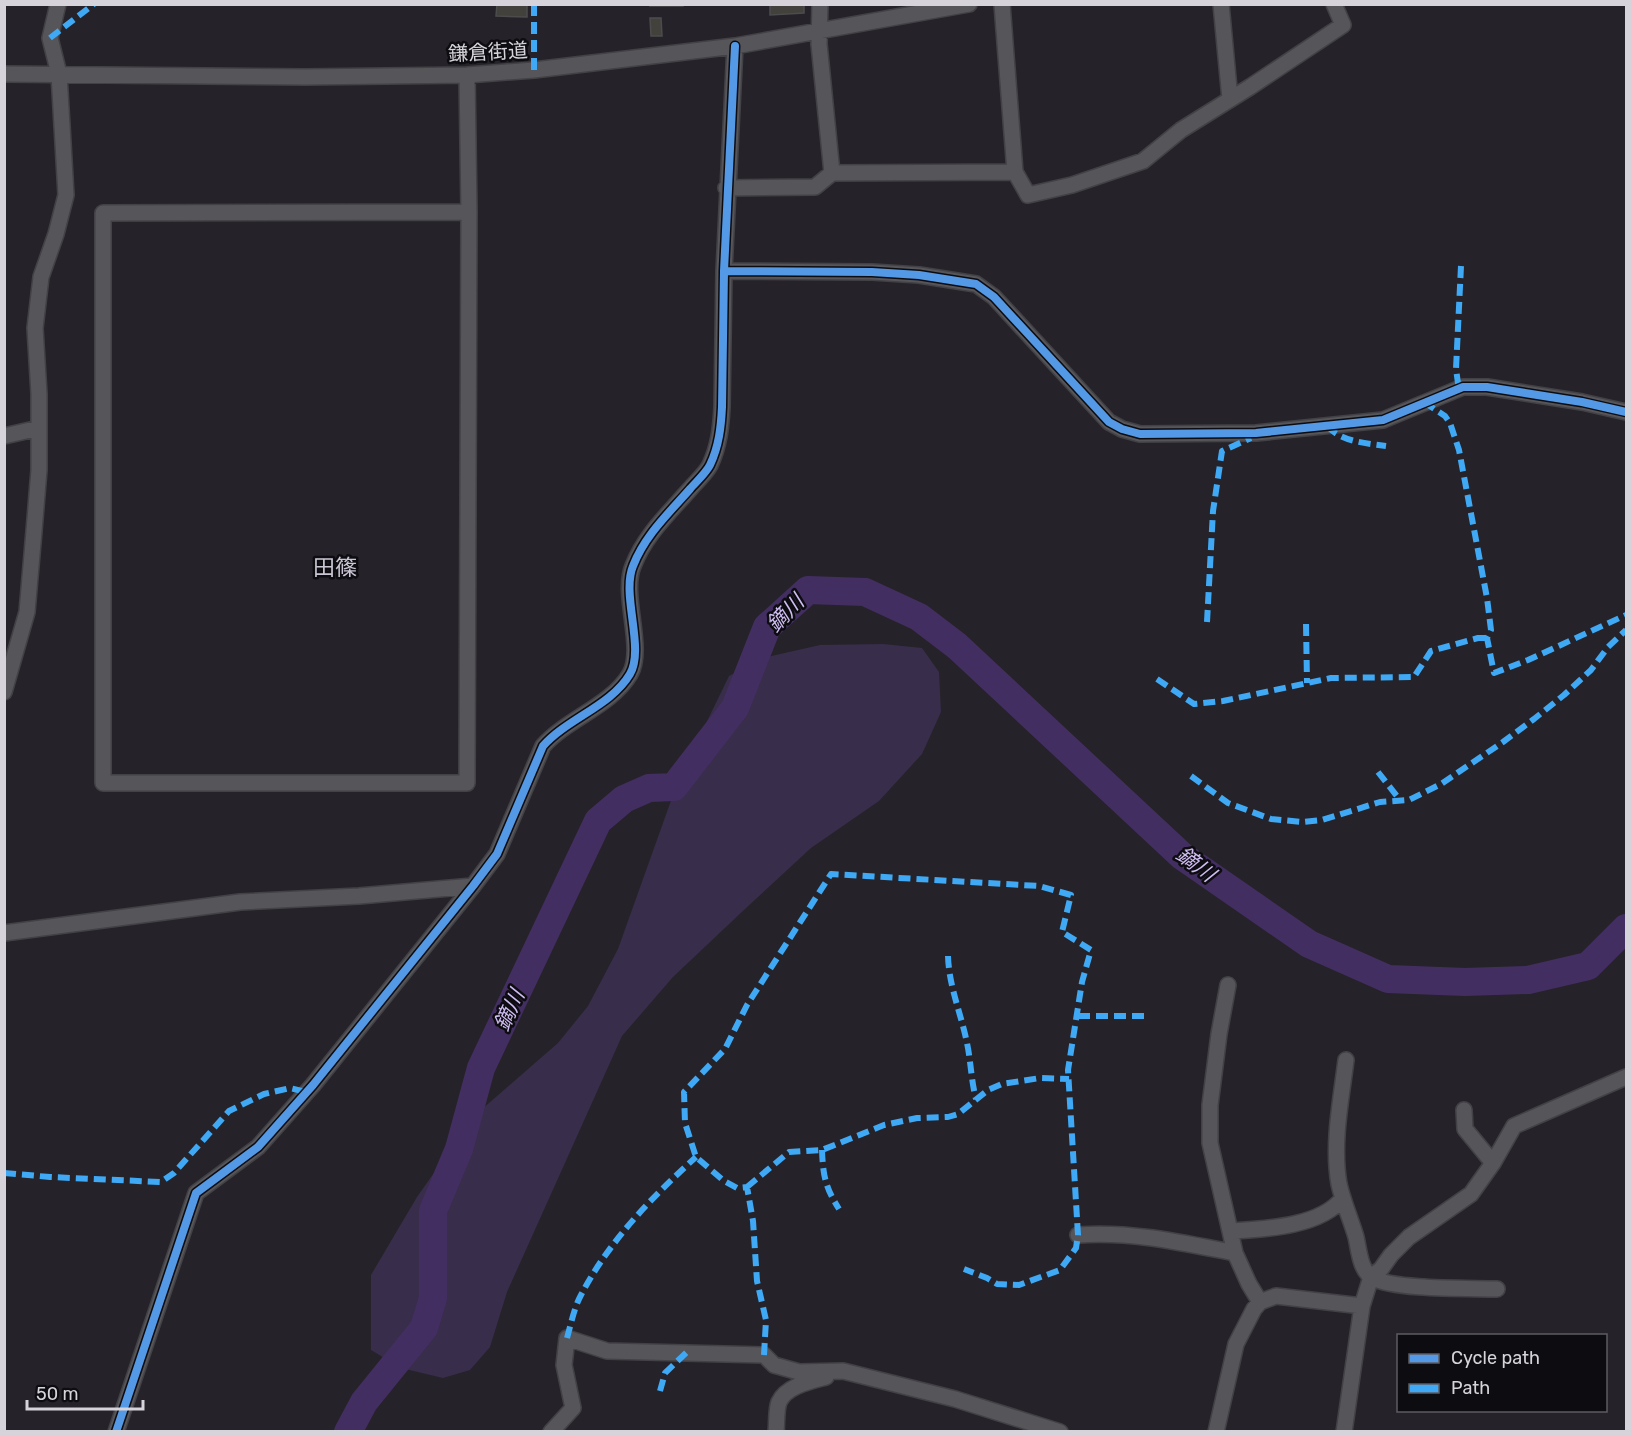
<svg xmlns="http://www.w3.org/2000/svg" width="1631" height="1436" font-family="Rubik,'Noto Sans JP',sans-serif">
<rect width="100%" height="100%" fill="#252329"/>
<path fill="#382d4b" d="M 883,644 L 922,648 L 939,672 L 941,712 L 922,754 L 879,801 L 811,848 L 745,909 L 673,977 L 622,1036 L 507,1292 L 490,1347 L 470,1370 L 443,1378 L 401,1368 L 371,1350 L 371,1275 L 417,1197 L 474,1116 L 558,1043 L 588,1006 L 618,949 L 678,781 L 729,676 L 767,657 L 820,645 Z"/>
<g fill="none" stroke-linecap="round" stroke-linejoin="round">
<path stroke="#432e62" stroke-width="28" d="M 348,1432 L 364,1402 L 424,1328 L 433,1298 L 433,1211 L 459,1149 L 481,1068 L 598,821 L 624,799 L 649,788 L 674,787 L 735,708 L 767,627 L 808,590 L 865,592 L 919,617 L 957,646 L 1182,856 L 1309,944 L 1388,979 L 1465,982 L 1528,980 L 1588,966 L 1626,928"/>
</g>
<path fill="#42413c" stroke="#4c4c4d" stroke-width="1.5" d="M 497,4 L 527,4 L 527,17 L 496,16 Z
M 650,4 L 683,4 L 683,6 L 650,6 Z
M 770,4 L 804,4 L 804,13 L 770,15 Z
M 650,18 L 661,18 L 662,36 L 651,36 Z"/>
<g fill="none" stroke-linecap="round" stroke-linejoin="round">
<g stroke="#424145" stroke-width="18">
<path id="minor" d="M 1002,4 L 1015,172
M 1221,4 L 1230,99
M 4,74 L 305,77 L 467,75 L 534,70 L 735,46 L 969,4
M 467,75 L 469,212 L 467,783 L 103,783 L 103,213 L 469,212
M 832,173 L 1015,172 L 1028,195 L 1072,185 L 1143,161 L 1181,130 L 1250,87 L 1343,25 L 1334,4
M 726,188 L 815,187 L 832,173 L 819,44 L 820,4
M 724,271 L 872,272 L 919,275 L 976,284 L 994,297 L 1109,422 L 1122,429 L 1140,434 L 1256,433 L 1383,420 L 1463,387 L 1487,387 L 1582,402 L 1626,412
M 4,436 L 39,428
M 4,692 L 27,612 L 34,531 L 39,470 L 39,394 L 35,328 L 41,277 L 56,234 L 66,195 L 59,74 L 50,38 L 58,4
M 4,933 L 240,902 L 359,896 L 473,886
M 1228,985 L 1219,1034 L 1210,1105 L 1210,1143 L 1235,1253 L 1249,1284 L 1260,1302
M 1346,1060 C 1341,1100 1332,1144 1339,1184 C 1343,1202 1351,1220 1356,1237 C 1359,1250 1360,1271 1373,1278 C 1395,1290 1469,1288 1497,1289
M 1464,1110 L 1465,1129 L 1493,1163
M 1231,1231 C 1265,1229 1320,1227 1343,1198
M 1078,1235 C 1132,1231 1183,1243 1235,1253
M 116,1432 L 196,1193 L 258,1147 L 313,1085 L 473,886 L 497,854 L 543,746 C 568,718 611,706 630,674 C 645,648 621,595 633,566 C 645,535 669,513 690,489 C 696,482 706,473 710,465 C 719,446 721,427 722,407 L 724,271 L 735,46
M 551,1432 L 573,1408 L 564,1365 L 567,1338 L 607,1351 L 764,1355 L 774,1365 L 799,1372 L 843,1371 L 955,1399 L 1060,1432
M 776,1432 C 777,1423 776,1410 779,1402 C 786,1386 811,1381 826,1377
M 1216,1432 L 1236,1344 L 1254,1309 L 1260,1302 L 1276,1296 L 1362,1306
M 1344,1432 L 1362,1306 L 1371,1277 L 1381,1269 L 1391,1255 L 1409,1237 L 1471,1194 L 1493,1163 L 1514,1126 L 1626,1077"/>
</g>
<use href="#minor" stroke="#565559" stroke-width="15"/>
<path stroke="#3fa9f5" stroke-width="6" stroke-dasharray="12 6" stroke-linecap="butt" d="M 50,38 L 94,4
M 534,70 L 534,4
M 1461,266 L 1456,369 L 1458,383 L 1463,387
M 1424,402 L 1445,416 L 1450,423 L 1459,450 L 1487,598 L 1491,630 L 1487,638 L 1494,673 L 1528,660 L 1626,615
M 1327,426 C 1342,442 1365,443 1386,446
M 1207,622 L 1213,511 L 1222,451 L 1251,438
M 1306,624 L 1307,683
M 1157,679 L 1194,704 L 1223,701 L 1331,678 L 1414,677 L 1431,651 L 1478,638 L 1487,638
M 1378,772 L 1400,800
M 1191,776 L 1228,803 L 1271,819 L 1302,822 L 1322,820 L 1380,802 L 1409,800 L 1441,784 L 1503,742 L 1534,719 L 1564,695 L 1591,670 L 1608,647 L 1626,630
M 948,956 C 949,987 961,1013 967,1043 C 971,1062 971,1080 976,1099
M 1078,1016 L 1148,1016
M 822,1150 C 823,1175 825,1187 839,1209
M 4,1173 L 50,1177 L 161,1182 L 174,1173 L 229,1111 L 264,1094 L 290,1088 L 306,1092
M 747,1187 L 789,1152 L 822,1150 L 884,1125 L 917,1118 L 948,1117 L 958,1114 L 988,1090 L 1002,1084 L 1040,1078 L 1069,1079
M 567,1338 C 571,1324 574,1308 581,1295 C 609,1241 652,1197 696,1157
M 764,1355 L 766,1320 L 757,1281 L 753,1221 L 747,1187 L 737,1188 L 724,1181 L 696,1157 L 685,1123 L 684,1092 L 725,1049 L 747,1005 L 831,874 L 1039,886 L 1071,895 L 1062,932 L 1091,950 L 1082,982 L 1068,1070 L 1078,1235 L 1076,1248 L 1060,1270 L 1019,1285 L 997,1284 L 987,1278 L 964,1269
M 660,1391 L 665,1373 L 687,1352"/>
<g stroke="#0d0c10" stroke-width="11">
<path id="cycleway" d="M 724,271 L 872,272 L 919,275 L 976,284 L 994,297 L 1109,422 L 1122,429 L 1140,434 L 1256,433 L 1383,420 L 1463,387 L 1487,387 L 1582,402 L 1626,412
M 116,1432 L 196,1193 L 258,1147 L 313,1085 L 473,886 L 497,854 L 543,746 C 568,718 611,706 630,674 C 645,648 621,595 633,566 C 645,535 669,513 690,489 C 696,482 706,473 710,465 C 719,446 721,427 722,407 L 724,271 L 735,46"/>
</g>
<use href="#cycleway" stroke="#5399e6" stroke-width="8"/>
</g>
<g text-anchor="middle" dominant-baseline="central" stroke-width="5" stroke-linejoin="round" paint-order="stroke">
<g font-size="20" fill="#d6d4da" stroke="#0d0c10">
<text transform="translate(488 52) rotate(-3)">鎌倉街道</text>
</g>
<g font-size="21" font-style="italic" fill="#cebdf2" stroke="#0d0c10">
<text transform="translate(785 613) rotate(-46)">鏑川</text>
<text transform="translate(1196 864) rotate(37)">鏑川</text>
<text transform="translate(509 1010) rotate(-65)">鏑川</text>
</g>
<g font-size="22" fill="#cac6d4" stroke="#0d0c10">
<text x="335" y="567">田篠</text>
</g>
</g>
<rect width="1631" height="1436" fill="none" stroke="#d6d4da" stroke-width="12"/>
<rect x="1397" y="1334" width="210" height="78" fill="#0d0c10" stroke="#5d5c61" stroke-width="1.5"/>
<rect x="1409" y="1354" width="30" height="9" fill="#5399e6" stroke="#5d5c61" stroke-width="1.5"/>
<text x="1451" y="1364" font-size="18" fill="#d6d4da">Cycle path</text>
<rect x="1409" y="1384" width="30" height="9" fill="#3fa9f5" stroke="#5d5c61" stroke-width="1.5"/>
<text x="1451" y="1394" font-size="18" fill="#d6d4da">Path</text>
<path d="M27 1400v9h116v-9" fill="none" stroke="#d6d4da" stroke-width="3"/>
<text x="36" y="1400" font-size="18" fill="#d6d4da" stroke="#0d0c10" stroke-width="4.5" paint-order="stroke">50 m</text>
</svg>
